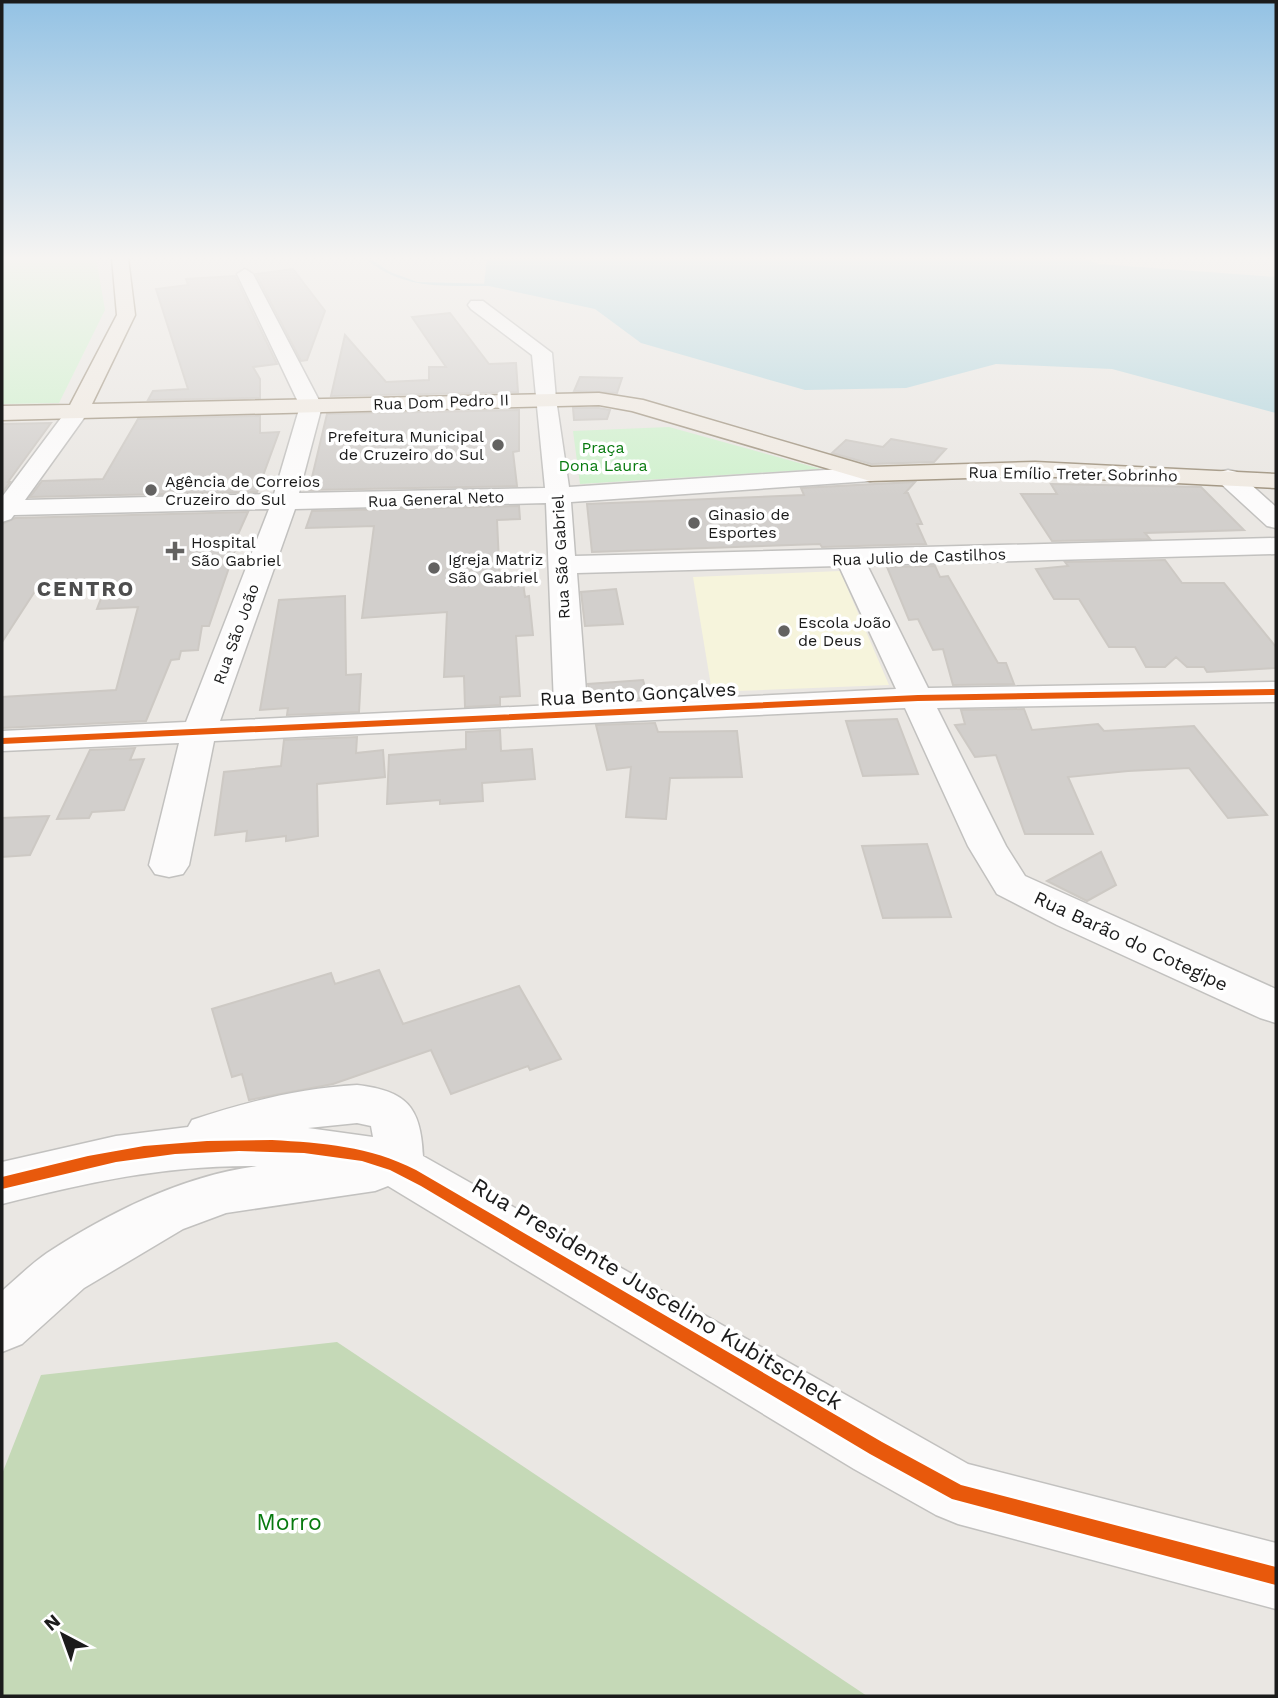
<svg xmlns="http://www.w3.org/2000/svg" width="1278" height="1698" font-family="'Work Sans',sans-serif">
<rect width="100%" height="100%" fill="#eae7e3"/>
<path fill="#f6f4dc" d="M 840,571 L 889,685 L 712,692 L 693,577 Z"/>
<path fill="#c5d9b7" d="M 337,1342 L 867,1696 L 2,1696 L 2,1474 L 41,1375 Z"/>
<path fill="#d0f1ce" d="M 2,258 L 96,258 L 105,310 L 59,403 L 2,404 Z
M 669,427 L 821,469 L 580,484 L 573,431 Z"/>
<path fill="#b5d7df" d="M 487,258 L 1080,258 L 1099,264 L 1276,277 L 1276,413 L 1112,369 L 996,364 L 906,388 L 805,390 L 641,343 L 595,309 L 484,285 Z"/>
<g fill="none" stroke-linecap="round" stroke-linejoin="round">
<path fill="#b5d7df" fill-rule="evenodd" d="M 364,258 L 369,258 L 390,272 L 417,282 L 497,284 L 499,285 L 497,286 C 446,285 407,292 364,258 Z"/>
</g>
<path fill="#d2cfcc" stroke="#cdc9c4" stroke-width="2" d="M 293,269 L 325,311 L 307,360 L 301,361 L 256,274 Z
M 235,276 L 277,364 L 253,367 L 260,379 L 260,398 L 148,400 L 153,391 L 188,389 L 156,289 L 188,285 L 186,279 Z
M 450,313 L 489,364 L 516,363 L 518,392 L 331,396 L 345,335 L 386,382 L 429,380 L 429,367 L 446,367 L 412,317 Z
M 580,377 L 622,378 L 617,393 L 574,391 Z
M 573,408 L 599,408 L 610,410 L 607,419 L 574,420 Z
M 519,410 L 519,451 L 513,452 L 517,486 L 309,490 L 327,414 Z
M 260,416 L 260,433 L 279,432 L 257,492 L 30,497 L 42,481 L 103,479 L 138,419 Z
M 51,423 L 8,482 L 10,482 L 2,493 L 2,424 Z
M 891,439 L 946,449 L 934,462 L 871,464 L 832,453 L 846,440 L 883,447 Z
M 915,482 L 905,493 L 908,493 L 922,524 L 917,524 L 926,544 L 822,547 L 820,544 L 592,552 L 587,504 L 804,495 L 801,488 Z
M 1051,484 L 1201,487 L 1244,530 L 1145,533 L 1150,539 L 1052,541 L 1021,494 L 1057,494 Z
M 519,506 L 520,519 L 497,520 L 500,584 L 523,582 L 525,597 L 529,596 L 533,635 L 516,636 L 520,696 L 500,697 L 500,705 L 465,707 L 464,676 L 444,677 L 447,612 L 362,618 L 374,526 L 306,528 L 312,511 Z
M 248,512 L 231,550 L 235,550 L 209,626 L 202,626 L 198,650 L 181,651 L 179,659 L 171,660 L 146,721 L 2,728 L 2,697 L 116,690 L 138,607 L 97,609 L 107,583 L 39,585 L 2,642 L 2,524 L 15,518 Z
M 1165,560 L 1182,583 L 1224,583 L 1276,647 L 1276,668 L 1207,672 L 1204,667 L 1187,667 L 1176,657 L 1165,667 L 1146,667 L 1135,647 L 1109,647 L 1079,599 L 1054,599 L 1036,569 L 1068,566 L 1065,562 Z
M 935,566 L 940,577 L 948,576 L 998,663 L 1006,663 L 1014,684 L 953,685 L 943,649 L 933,650 L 918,619 L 909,620 L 887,567 Z
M 616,589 L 623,624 L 585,626 L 581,592 Z
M 345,596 L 346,675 L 361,674 L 359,712 L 287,715 L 288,708 L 260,710 L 279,600 Z
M 643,680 L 648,698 L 591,701 L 588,684 Z
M 1024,709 L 1032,730 L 1098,724 L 1104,731 L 1194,726 L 1267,815 L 1228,818 L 1189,768 L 1128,771 L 1068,777 L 1093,834 L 1025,834 L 996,755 L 975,757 L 955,725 L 965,724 L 961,710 Z
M 897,719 L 918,774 L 863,776 L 846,721 Z
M 655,723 L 658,732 L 737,731 L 742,777 L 670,778 L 666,819 L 626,817 L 631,767 L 607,770 L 596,725 Z
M 500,730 L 501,751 L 532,749 L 535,779 L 482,783 L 483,801 L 440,804 L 440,800 L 387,804 L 389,755 L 466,749 L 466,732 Z
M 357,737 L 356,753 L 383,750 L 385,777 L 317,784 L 318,836 L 286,841 L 286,836 L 246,841 L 247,831 L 215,835 L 224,772 L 281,766 L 284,740 Z
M 135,748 L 130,760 L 144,759 L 124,810 L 92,812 L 89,818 L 57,819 L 90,750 Z
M 49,816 L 30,855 L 2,857 L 2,818 Z
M 927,844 L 951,917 L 883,918 L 862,846 Z
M 1101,852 L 1116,885 L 1087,901 L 1047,881 Z
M 379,970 L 403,1024 L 519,986 L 561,1059 L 530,1070 L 528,1066 L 451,1094 L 431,1050 L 333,1084 L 249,1100 L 242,1074 L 232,1077 L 212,1009 L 331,973 L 335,984 Z"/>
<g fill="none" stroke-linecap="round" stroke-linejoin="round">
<g stroke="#c2c1bf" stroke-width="3">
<path id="minor" d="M 245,269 L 253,274 L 322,406 L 299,493 L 545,488 L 532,355 L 471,309 L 468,305 L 471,301 L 483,301 L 552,353 L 556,399 L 569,487 L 870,467 L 879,469 L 882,474 L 879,479 L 870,481 L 571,502 L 575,556 L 1276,538 L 1276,554 L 867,565 L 928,688 L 1276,682 L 1276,702 L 937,708 L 1006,846 L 1025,876 L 1276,989 L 1276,1023 L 1260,1018 L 1057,925 L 997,894 L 968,846 L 905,708 L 214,741 L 189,865 L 183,874 L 169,877 L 155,874 L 149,865 L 179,743 L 2,751 L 2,731 L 186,722 L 269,509 L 14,515 L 11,519 L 2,522 L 2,497 L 70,406 L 86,406 L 89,411 L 25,500 L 274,494 L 300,406 L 237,274 ZM 546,503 L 554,705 L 220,721 L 295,509 ZM 839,566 L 896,689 L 587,704 L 577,573 Z
M 1228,470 L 1237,472 L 1276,507 L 1276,528 L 1267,526 L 1219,482 L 1216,477 L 1219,472 Z
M 357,1085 C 406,1091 421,1106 423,1156 L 968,1464 L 1276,1543 L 1276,1609 L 958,1524 L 936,1515 L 854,1469 L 388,1186 L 375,1191 L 226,1213 L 183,1229 L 84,1288 L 22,1344 L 2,1352 L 2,1291 C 16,1279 31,1264 47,1253 C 110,1212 182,1176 257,1166 C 165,1165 90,1182 2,1204 L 2,1162 L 116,1136 L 188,1127 L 192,1120 C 246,1102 300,1088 357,1085 ZM 357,1123 L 371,1126 L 373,1137 L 308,1128 Z"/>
</g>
<g stroke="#a09480" stroke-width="3">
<path id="major" d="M 112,258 L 128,258 L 135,315 L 92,404 L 599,393 L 643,400 L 871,467 L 1035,462 L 1276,474 L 1276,488 L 1035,476 L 870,481 L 632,411 L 599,405 L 2,420 L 2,406 L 70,405 L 117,315 Z"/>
</g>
<use href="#minor" fill="#fcfbfb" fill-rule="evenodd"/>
<use href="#major" fill="#f0eae2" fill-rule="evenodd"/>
<g stroke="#fff" stroke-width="5">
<path id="cycleway" d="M 1276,689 L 1276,695 L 918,701 L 2,744 L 2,738 L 918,695 Z
M 272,1140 C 323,1143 369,1146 416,1170 L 882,1442 L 961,1485 L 1276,1567 L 1276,1585 L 952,1499 L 870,1454 L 421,1186 L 390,1170 L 362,1161 L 304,1153 L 239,1151 L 175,1154 L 116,1162 L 2,1189 L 2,1177 L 88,1156 L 144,1146 L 207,1141 Z"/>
</g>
<use href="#cycleway" fill="#e8590c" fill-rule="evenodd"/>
</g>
<linearGradient id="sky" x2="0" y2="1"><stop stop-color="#93c2e4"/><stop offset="0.52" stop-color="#f6f4f2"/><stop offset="1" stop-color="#f6f4f2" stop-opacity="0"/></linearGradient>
<rect width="1278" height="496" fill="url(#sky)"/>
<g fill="#636261" stroke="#fff" stroke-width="2.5">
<circle cx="498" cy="445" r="7"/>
<circle cx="151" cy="490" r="7"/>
<circle cx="694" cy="523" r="7"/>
<path d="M171.5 540.5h7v7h7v7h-7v7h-7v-7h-7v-7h7z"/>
<circle cx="434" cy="568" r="7"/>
<circle cx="784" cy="631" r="7"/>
</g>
<g text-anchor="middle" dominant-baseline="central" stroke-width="7" stroke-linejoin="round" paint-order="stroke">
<g font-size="16" fill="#1b1b1b" stroke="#fff">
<text transform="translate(441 402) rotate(-2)">Rua Dom Pedro II</text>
<text transform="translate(1073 474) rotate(1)">Rua Emílio Treter Sobrinho</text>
<text transform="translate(436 499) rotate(-2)">Rua General Neto</text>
<text transform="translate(561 557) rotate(-93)">Rua São Gabriel</text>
<text transform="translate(919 557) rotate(-2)">Rua Julio de Castilhos</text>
<text transform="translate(236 634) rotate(-70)">Rua São João</text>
</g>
<g font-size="16" fill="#1b1b1b" stroke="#fff" text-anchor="start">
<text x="484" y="436" text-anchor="end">Prefeitura Municipal<tspan x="484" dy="18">de Cruzeiro do Sul</tspan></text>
<text x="165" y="481">Agência de Correios<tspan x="165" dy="18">Cruzeiro do Sul</tspan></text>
<text x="708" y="514">Ginasio de<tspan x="708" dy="18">Esportes</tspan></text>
<text x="191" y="542">Hospital<tspan x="191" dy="18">São Gabriel</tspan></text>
<text x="448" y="559">Igreja Matriz<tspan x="448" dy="18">São Gabriel</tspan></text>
<text x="798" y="622">Escola João<tspan x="798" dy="18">de Deus</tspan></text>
</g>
<g font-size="16" fill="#087a0f" stroke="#fff">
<text x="603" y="447">Praça<tspan x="603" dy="18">Dona Laura</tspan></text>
</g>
<g font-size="19" fill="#1b1b1b" stroke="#fff">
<text transform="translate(638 694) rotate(-3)">Rua Bento Gonçalves</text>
<text transform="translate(1131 941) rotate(25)">Rua Barão do Cotegipe</text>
</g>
<g font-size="21" font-weight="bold" letter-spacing="2" fill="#4e4e4e" stroke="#fff">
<text x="86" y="588">CENTRO</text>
</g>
<g font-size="23" fill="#1b1b1b" stroke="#fff">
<text transform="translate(657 1294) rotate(31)">Rua Presidente Juscelino Kubitscheck</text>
</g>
<g font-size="23" fill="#087a0f" stroke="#fff">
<text x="289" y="1522">Morro</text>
</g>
</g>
<rect width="1278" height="1698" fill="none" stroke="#1b1b1b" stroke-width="7"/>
<g transform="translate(63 1635) rotate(319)" stroke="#ffffff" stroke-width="5" paint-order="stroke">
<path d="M0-5L12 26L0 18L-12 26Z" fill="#1b1b1b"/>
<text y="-10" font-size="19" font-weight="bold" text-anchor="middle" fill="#1b1b1b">N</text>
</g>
</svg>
